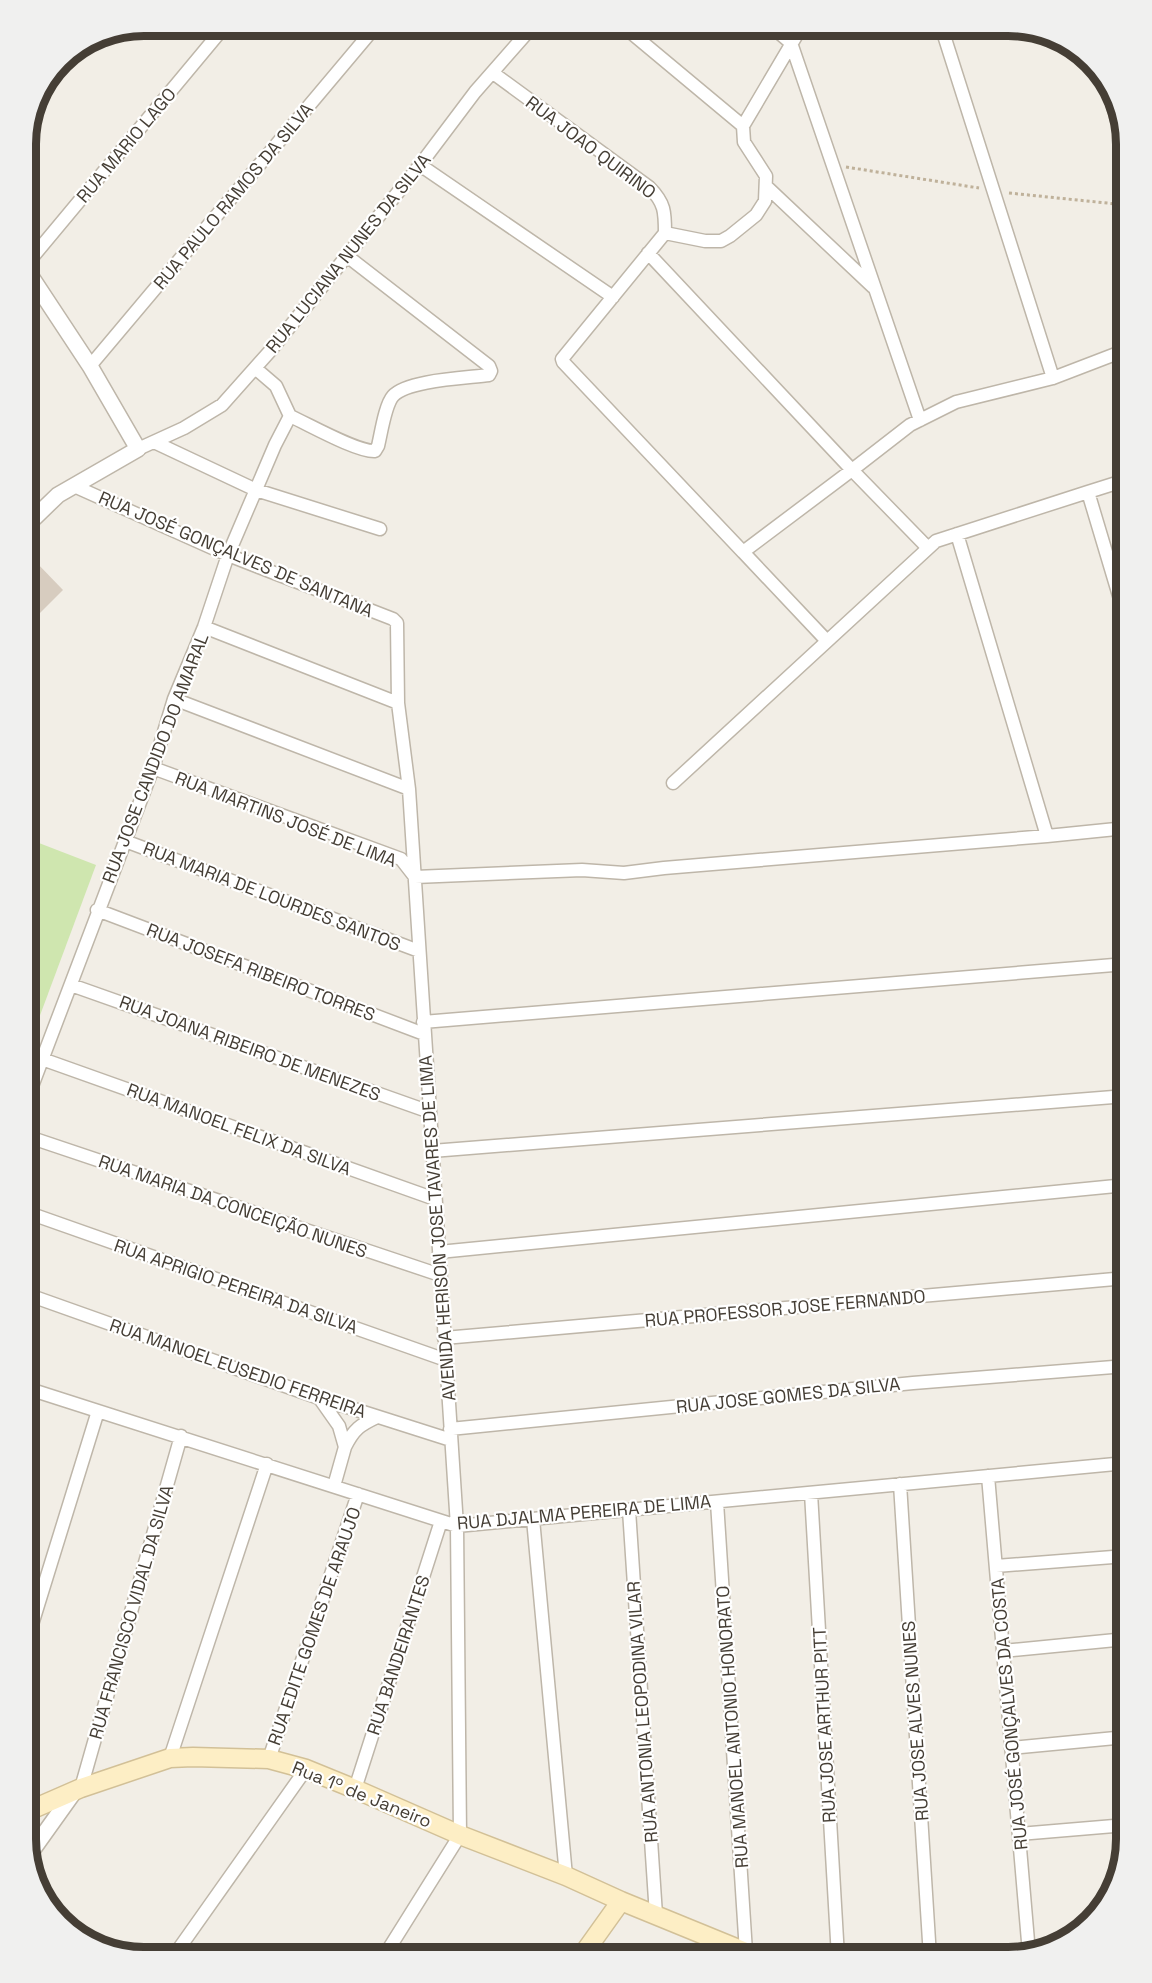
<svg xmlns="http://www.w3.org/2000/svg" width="1152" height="1983" font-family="'Space Grotesk',sans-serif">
<rect width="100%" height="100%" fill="#f2eee6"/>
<path fill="#cfe6af" d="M 26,838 L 96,865 L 26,1053 Z"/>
<path fill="#d7ccbf" d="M 34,560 L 63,590 L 26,627 L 26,569 Z"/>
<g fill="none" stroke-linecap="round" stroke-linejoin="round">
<g stroke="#beb6a9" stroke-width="15">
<path id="minor" d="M 623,26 L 743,126
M 771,26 L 791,43 L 920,420
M 802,26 L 743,126 L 744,142 L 766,176 L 765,201 L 756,215 L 730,236 L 721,241 L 705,241 L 665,233 L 562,359 L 563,362 L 743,552 L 852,470 L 928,548
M 941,26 L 1053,378
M 493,73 L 649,187 C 665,203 665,212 665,233
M 1106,82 L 1126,151
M 420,165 L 613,297
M 767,187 L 873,287
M 648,253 L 852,470 L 910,425 L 956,402 L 1053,378 L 1126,350
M 26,265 L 225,26
M 90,366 L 376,26
M 255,368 L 276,386 L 290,416
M 290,416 C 308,424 357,452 375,451 L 378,446 C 381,434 385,405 393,396 C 407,380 467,378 489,375 L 491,371 L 489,366 L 347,256
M 154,442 L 256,490 L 380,529
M 138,449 L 184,428 L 222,405 L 271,350 L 420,165 L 475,92 L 533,26
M 74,486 L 228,555 L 393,619 L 397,623 L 398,703 L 409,789 L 457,1526 L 460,1835 L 388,1950 L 380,1957
M 957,534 L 1047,836
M 743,552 L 827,641
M 1126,619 L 1088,492 L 1126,480
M 204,627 L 398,703
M 174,699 L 409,789
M 153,768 L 401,859 L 415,877
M 673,783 L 936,541 L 1088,492
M 125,841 L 419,951
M 415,877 L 582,870 L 624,873 L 664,868 L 1047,836 L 1126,828
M 97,910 L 424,1034
M 71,985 L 430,1112
M 423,1022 L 1126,964
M 42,1059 L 435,1199
M 26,1102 L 153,768 L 174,699 L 204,627 L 228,555 L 275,445 L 290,416
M 26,1136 L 440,1275
M 432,1151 L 1126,1096
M 26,1212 L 446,1360
M 439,1252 L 1126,1185
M 26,1294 L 316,1397 L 451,1440
M 444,1338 L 1126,1278
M 26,1388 L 457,1526 L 1126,1463
M 320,1399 L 339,1426 L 345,1447 L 334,1486
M 450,1429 L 913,1383 L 1126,1366
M 345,1447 C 354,1429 360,1425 377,1417
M 988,1476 L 1029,1953
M 900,1484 L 930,1957
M 811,1493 L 838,1957
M 717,1502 L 746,1952
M 629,1510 L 656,1915
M 533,1519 L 566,1876
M 996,1566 L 1126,1556
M 26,1644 L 98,1411
M 1003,1651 L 1126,1639
M 1011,1748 L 1126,1737
M 170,1758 L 267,1464
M 269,1759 L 358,1494
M 81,1788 L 181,1436
M 355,1789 L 441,1521
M 1019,1834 L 1126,1825
M 173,1957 L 306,1769"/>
</g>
<g stroke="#beb6a9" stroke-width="18">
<path id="tertiary" d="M 26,269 L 90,366 L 138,449 L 58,495 L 28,524
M 29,1855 L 74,1792"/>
</g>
<g stroke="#d2c097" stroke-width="21">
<path id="secondary" d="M 26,526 L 28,524
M 26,1812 L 81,1788 L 170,1758 L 193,1757 L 269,1759 L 306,1769 L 355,1789 L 460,1835 L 566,1876 L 621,1901 L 758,1957
M 581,1957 L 621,1901"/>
</g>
<path stroke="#bfb19a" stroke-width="3" stroke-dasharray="3 3" stroke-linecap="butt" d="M 846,167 L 979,188
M 1009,193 L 1126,205"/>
<use href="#minor" stroke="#fff" stroke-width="12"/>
<use href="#tertiary" stroke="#fff" stroke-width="15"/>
<use href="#secondary" stroke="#fdeec5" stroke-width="18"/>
</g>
<g text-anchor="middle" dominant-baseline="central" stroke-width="4.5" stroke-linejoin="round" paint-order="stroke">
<g font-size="18" fill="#453e35" stroke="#fff">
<text transform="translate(126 145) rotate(-50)">RUA MARIO LAGO</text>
<text transform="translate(591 147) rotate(37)">RUA JOAO QUIRINO</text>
<text transform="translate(233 196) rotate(-50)">RUA PAULO RAMOS DA SILVA</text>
<text transform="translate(348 253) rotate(-51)">RUA LUCIANA NUNES DA SILVA</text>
<text transform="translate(236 554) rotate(23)">RUA JOSÉ GONÇALVES DE SANTANA</text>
<text transform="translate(155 758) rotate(-69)">RUA JOSE CANDIDO DO AMARAL</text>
<text transform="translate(286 819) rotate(21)">RUA MARTINS JOSÉ DE LIMA</text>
<text transform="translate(272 896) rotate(21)">RUA MARIA DE LOURDES SANTOS</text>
<text transform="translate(261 972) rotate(21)">RUA JOSEFA RIBEIRO TORRES</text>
<text transform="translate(250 1048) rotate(20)">RUA JOANA RIBEIRO DE MENEZES</text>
<text transform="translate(239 1129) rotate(20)">RUA MANOEL FELIX DA SILVA</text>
<text transform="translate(233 1206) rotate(19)">RUA MARIA DA CONCEIÇÃO NUNES</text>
<text transform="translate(437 1228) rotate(-94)">AVENIDA HERISON JOSE TAVARES DE LIMA</text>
<text transform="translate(236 1286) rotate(19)">RUA APRIGIO PEREIRA DA SILVA</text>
<text transform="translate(785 1308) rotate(-5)">RUA PROFESSOR JOSE FERNANDO</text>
<text transform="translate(238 1368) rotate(19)">RUA MANOEL EUSEDIO FERREIRA</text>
<text transform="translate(788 1395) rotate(-6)">RUA JOSE GOMES DA SILVA</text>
<text transform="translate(584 1512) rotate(-5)">RUA DJALMA PEREIRA DE LIMA</text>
<text transform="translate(131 1612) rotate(-74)">RUA FRANCISCO VIDAL DA SILVA</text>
<text transform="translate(314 1626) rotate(-71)">RUA EDITE GOMES DE ARAUJO</text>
<text transform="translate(398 1655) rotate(-72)">RUA BANDEIRANTES</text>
<text transform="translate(642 1712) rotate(-94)">RUA ANTONIA LEOPODINA VILAR</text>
<text transform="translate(1009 1714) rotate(-95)">RUA JOSÉ GONÇALVES DA COSTA</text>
<text transform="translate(915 1721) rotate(-94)">RUA JOSE ALVES NUNES</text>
<text transform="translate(824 1725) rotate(-93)">RUA JOSE ARTHUR PITT</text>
<text transform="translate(732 1727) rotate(-94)">RUA MANOEL ANTONIO HONORATO</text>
<text transform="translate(362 1794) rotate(22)">Rua 1º de Janeiro</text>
</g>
</g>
<path d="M0 0H1152V1983H0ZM144 36H1008A108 108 0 0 1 1116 144V1839A108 108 0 0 1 1008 1947H144A108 108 0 0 1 36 1839V144A108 108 0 0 1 144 36Z" fill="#f0f0ef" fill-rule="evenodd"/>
<path fill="none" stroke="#453e35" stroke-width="8" d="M144 36H1008A108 108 0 0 1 1116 144V1839A108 108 0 0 1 1008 1947H144A108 108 0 0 1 36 1839V144A108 108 0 0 1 144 36Z"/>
</svg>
